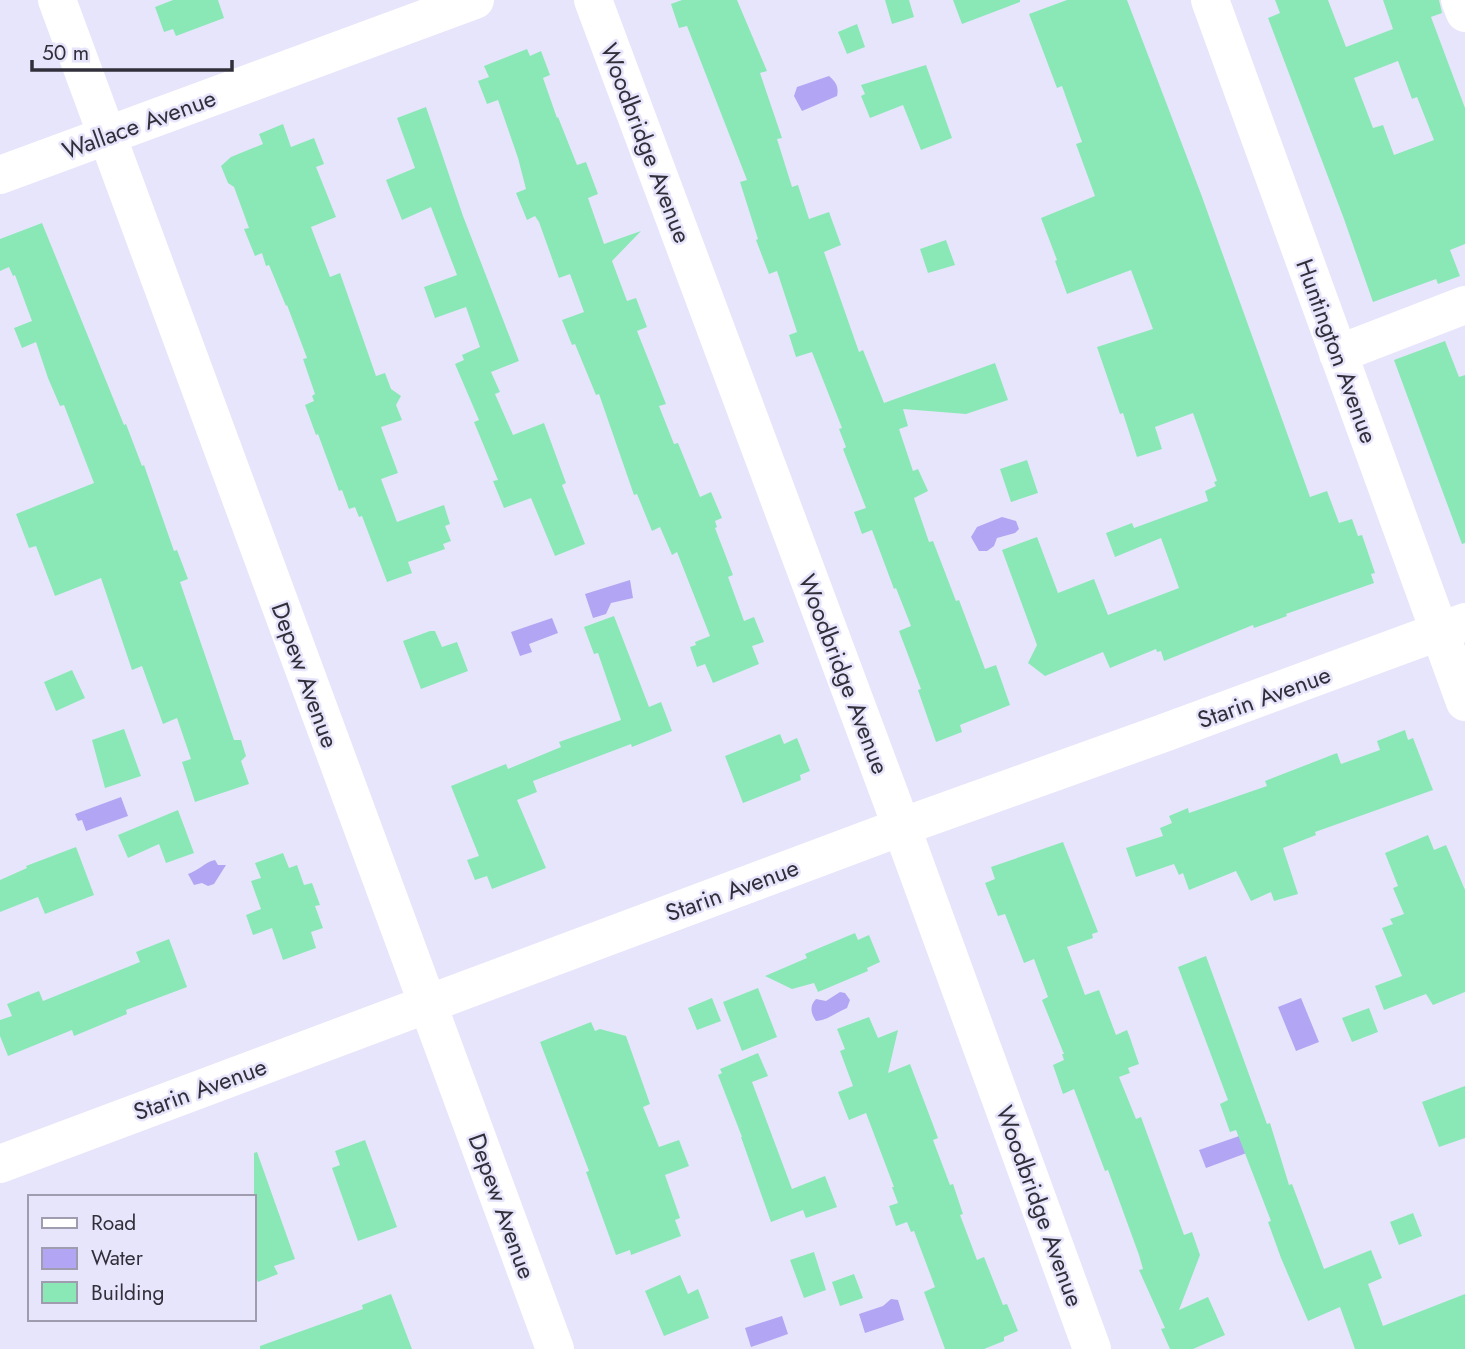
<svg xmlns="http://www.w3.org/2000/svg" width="1465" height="1349" font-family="Jost,sans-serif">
<rect width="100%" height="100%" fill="#e7e5fb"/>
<path fill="#b1a5f4" d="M 829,76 C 836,82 839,87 837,96 L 802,111 L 794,96 L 797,87 Z
M 1002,517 L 1016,521 L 1019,529 L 1015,533 L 997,538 L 994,546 L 987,551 L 979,551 L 971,537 L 977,527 Z
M 630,580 L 633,598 L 611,603 L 606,614 L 593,618 L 585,594 Z
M 552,618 L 558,633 L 529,644 L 532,652 L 520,656 L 511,632 Z
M 121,797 L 128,816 L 86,831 L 82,820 L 78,821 L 75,814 Z
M 215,860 L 218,865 L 226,865 L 214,884 L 208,886 L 202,883 L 194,885 L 188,874 C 198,871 205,862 215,860 Z
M 840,992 L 845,993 L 850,1000 L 847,1008 C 837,1012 826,1021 816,1021 C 811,1014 809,1006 816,999 L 826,1001 Z
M 1301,998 L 1319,1042 L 1296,1051 L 1278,1007 Z
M 1245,1134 L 1252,1151 L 1206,1168 L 1199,1150 Z
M 891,1299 L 898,1300 L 904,1320 L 865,1333 L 859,1314 L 883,1306 Z
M 782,1316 L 788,1334 L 751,1347 L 745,1328 Z"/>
<path fill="#8ae8b7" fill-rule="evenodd" d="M 173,0 L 218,0 L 224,18 L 176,36 L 173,29 L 164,32 L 155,7 Z
M 682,0 L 737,0 L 767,71 L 760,73 L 782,138 L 777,139 L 792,187 L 798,185 L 809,219 L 829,212 L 841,245 L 824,252 L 859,352 L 863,350 L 884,403 L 995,363 L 1008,400 L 966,414 L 903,409 L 908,426 L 899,429 L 913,471 L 918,469 L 928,491 L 914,498 L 929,542 L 933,541 L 956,601 L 959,600 L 985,669 L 996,665 L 1010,705 L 960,725 L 962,732 L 936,742 L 918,690 L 921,689 L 899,631 L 911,626 L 896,588 L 894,589 L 872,530 L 862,534 L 854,512 L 866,508 L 843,449 L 846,447 L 839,429 L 842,428 L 812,352 L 796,357 L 789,335 L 797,332 L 777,271 L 769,274 L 756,240 L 758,239 L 740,182 L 747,180 L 687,26 L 679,28 L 671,4 Z
M 885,0 L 909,0 L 914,17 L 892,24 Z
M 953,0 L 1020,0 L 1020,2 L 962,24 Z
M 1067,0 L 1127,0 L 1201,194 L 1310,497 L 1327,491 L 1339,523 L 1352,519 L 1358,536 L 1362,535 L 1375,573 L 1371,574 L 1374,583 L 1286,614 L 1287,616 L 1254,628 L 1253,625 L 1164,661 L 1161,651 L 1157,652 L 1156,649 L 1110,668 L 1103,652 L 1045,676 L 1028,663 L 1037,645 L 1002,550 L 1037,537 L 1058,593 L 1094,579 L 1108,615 L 1179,588 L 1161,538 L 1115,557 L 1106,533 L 1132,523 L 1134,528 L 1208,501 L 1205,491 L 1216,486 L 1214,482 L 1217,481 L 1193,413 L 1155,427 L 1162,449 L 1137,457 L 1123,413 L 1120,414 L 1097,347 L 1153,329 L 1131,270 L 1067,294 L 1055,261 L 1057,260 L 1041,218 L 1095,196 L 1076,144 L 1082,142 L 1062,86 L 1057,88 L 1029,14 Z
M 1275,0 L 1328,0 L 1346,47 L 1393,29 L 1383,0 L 1439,0 L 1442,13 L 1431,17 L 1465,108 L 1465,244 L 1450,250 L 1460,276 L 1438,284 L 1436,279 L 1373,302 L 1344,219 L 1268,18 L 1280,13 ZM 1398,61 L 1412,99 L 1417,97 L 1434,140 L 1394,155 L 1383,125 L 1373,128 L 1354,78 Z
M 857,24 L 865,47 L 847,54 L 838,32 Z
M 527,49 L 530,56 L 541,51 L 550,75 L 543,78 L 557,118 L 558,117 L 577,165 L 586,162 L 598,194 L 588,198 L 604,244 L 641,231 L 612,261 L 627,301 L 636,298 L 647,327 L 637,331 L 666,404 L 659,406 L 674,444 L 678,443 L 700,497 L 711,492 L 722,518 L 715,521 L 717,527 L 715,528 L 733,575 L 728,577 L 744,621 L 754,617 L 764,642 L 752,646 L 759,664 L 713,683 L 705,664 L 697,667 L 690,647 L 696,645 L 695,642 L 710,636 L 677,552 L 672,555 L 660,527 L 652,531 L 637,494 L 634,495 L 599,394 L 596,395 L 575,344 L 572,345 L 562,320 L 584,312 L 570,274 L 559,278 L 539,222 L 535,216 L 527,220 L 516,193 L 526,189 L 518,158 L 498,100 L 487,104 L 478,81 L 489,77 L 484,66 Z
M 926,65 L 952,138 L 921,150 L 903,105 L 870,118 L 861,96 L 865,94 L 861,85 Z
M 426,107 L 463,216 L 519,361 L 491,372 L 500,392 L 495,394 L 513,435 L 544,423 L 566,483 L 562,485 L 585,544 L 555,556 L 531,498 L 504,508 L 493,481 L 498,480 L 474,422 L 479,420 L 455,364 L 464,360 L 462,355 L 480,347 L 466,307 L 435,318 L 424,287 L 457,275 L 431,207 L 402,220 L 386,180 L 415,168 L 397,118 Z
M 283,124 L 291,147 L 314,138 L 324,164 L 316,167 L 336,217 L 311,227 L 330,277 L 340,273 L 376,376 L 385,373 L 391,389 L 401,396 L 396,405 L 402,420 L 381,427 L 398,473 L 381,479 L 397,522 L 444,505 L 450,524 L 445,526 L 451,541 L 443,544 L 445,549 L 408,562 L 412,573 L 387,582 L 362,516 L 359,517 L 355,507 L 349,509 L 342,490 L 339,491 L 318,434 L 316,435 L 305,405 L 314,401 L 312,396 L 315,394 L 303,359 L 307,358 L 287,305 L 286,306 L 269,265 L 266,266 L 262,253 L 255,256 L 244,229 L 249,228 L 234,187 L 228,183 L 221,166 L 231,157 L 263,144 L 259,134 Z
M 42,223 L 124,425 L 126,424 L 142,466 L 144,465 L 174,551 L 177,550 L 188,579 L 180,582 L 234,740 L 241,740 L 246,756 L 241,761 L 249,784 L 195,802 L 182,762 L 191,759 L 177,718 L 163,724 L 142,666 L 132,670 L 101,578 L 55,596 L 36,546 L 29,548 L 16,514 L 94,483 L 64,405 L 60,406 L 48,378 L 36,342 L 22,348 L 14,328 L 32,321 L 15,275 L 13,276 L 9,267 L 0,271 L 0,239 Z
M 946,240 L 955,265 L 928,273 L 920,249 Z
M 1445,341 L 1459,377 L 1465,375 L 1465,543 L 1462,544 L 1394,360 Z
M 1027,460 L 1038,493 L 1011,502 L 1000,469 Z
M 614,616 L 649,707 L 661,702 L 672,731 L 632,747 L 631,744 L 533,781 L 537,792 L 517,800 L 546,868 L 492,889 L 487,876 L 475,880 L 467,860 L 479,856 L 451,786 L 506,764 L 508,769 L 561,747 L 559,742 L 621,720 L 598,653 L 594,654 L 584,627 Z
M 430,631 L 435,631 L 442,647 L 457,642 L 468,671 L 421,689 L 403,641 Z
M 72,670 L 85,698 L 56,711 L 44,682 Z
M 124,729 L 141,776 L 105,788 L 92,740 Z
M 1405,730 L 1408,740 L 1413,738 L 1433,790 L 1315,832 L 1316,835 L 1283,848 L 1298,894 L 1274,901 L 1271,892 L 1251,901 L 1236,871 L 1189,890 L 1183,873 L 1179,875 L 1174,864 L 1136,877 L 1126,848 L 1163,836 L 1160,828 L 1172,823 L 1169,816 L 1188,808 L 1189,813 L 1267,786 L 1265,781 L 1337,753 L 1341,764 L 1380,750 L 1377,741 Z
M 780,734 L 784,744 L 797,738 L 810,771 L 800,775 L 801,780 L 743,803 L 725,756 Z
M 178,810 L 194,853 L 166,863 L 159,844 L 128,858 L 118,835 Z
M 1428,835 L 1434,850 L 1446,845 L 1465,890 L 1465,992 L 1433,1005 L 1426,994 L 1384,1010 L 1375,986 L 1402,976 L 1382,928 L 1393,924 L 1390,919 L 1404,914 L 1393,888 L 1398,886 L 1385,853 Z
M 1063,842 L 1098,932 L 1092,934 L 1093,938 L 1067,947 L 1085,995 L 1099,990 L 1116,1035 L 1127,1030 L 1129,1035 L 1139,1064 L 1128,1068 L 1130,1073 L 1119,1077 L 1136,1119 L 1141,1117 L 1184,1235 L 1192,1232 L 1200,1255 L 1179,1310 L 1208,1297 L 1225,1335 L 1193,1349 L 1170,1349 L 1161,1329 L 1165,1328 L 1139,1270 L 1143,1269 L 1139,1255 L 1108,1170 L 1105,1171 L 1074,1089 L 1063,1094 L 1053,1065 L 1064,1060 L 1062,1054 L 1064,1054 L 1042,1000 L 1048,997 L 1034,959 L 1024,963 L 1005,914 L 998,916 L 985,883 L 995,879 L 991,867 Z
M 76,847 L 94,895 L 45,914 L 38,897 L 0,912 L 0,880 L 27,868 L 26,866 Z
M 283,853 L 289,868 L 297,865 L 304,885 L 312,883 L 320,905 L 315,906 L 323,928 L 311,932 L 316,948 L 283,960 L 272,928 L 253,935 L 246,915 L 261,909 L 251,881 L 261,878 L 255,863 Z
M 855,933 L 858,940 L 869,935 L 880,962 L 867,968 L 868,971 L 818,992 L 814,983 L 792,989 L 765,976 L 807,958 L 805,954 Z
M 169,939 L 187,987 L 126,1010 L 127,1014 L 74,1036 L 72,1030 L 8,1056 L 0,1036 L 0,1020 L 12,1016 L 7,1004 L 39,991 L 43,1001 L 140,962 L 136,952 Z
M 1206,956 L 1267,1124 L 1270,1123 L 1289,1185 L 1292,1184 L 1324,1269 L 1371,1250 L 1382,1278 L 1368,1284 L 1383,1326 L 1465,1294 L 1465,1349 L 1355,1349 L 1340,1307 L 1308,1321 L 1281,1258 L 1268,1222 L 1271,1221 L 1236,1130 L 1230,1132 L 1220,1104 L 1228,1100 L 1178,967 Z
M 758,988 L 777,1037 L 742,1051 L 723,1002 Z
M 712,998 L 721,1021 L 697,1030 L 688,1008 Z
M 1369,1008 L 1378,1032 L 1352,1042 L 1342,1018 Z
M 869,1017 L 878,1038 L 898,1030 L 888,1073 L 910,1064 L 938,1138 L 933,1140 L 950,1185 L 953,1184 L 963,1214 L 960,1215 L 977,1260 L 984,1257 L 1003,1305 L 1007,1304 L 1018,1331 L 1004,1337 L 1004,1341 L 984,1349 L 945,1349 L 924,1292 L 935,1287 L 914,1231 L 911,1232 L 907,1222 L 896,1226 L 889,1206 L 898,1203 L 892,1187 L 894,1187 L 866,1113 L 849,1120 L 838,1092 L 853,1086 L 840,1051 L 845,1049 L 837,1029 Z
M 591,1022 L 595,1031 L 600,1029 L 626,1036 L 650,1104 L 643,1107 L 659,1147 L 679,1140 L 689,1166 L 665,1175 L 680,1218 L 675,1220 L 681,1236 L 631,1255 L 630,1250 L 616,1255 L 586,1172 L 589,1171 L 540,1042 Z
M 758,1053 L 768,1076 L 752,1082 L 792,1189 L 825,1176 L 837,1207 L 806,1218 L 803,1210 L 771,1222 L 741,1137 L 742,1137 L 718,1075 L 722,1073 L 720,1069 Z
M 1465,1086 L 1465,1138 L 1439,1147 L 1422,1102 Z
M 365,1140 L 397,1227 L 358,1241 L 332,1168 L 340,1165 L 335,1151 Z
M 257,1152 L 295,1259 L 274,1266 L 278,1274 L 258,1282 L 254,1274 L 254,1153 Z
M 1413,1213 L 1422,1236 L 1399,1245 L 1390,1222 Z
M 814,1252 L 826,1290 L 804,1298 L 790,1260 Z
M 854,1274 L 863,1298 L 840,1306 L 832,1282 Z
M 680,1275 L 688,1294 L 698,1289 L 709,1318 L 664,1336 L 645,1291 Z
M 391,1294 L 412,1349 L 260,1349 L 260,1346 L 363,1309 L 362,1305 Z"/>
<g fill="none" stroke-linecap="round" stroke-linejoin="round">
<path stroke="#fff" stroke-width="38" d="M 57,0 L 555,1349
M 593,0 L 892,801 L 1092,1349
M 1210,0 L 1465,702
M 1460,0 L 1465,13
M 0,175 L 475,0
M 1338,354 L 1465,305
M 0,1164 L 901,827 L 1161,734 L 1465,622"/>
</g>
<g text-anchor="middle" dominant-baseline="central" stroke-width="5" stroke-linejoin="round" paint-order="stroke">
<g font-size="24" fill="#312f3a" stroke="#e7e5fb">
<text transform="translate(139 124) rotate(-20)">Wallace Avenue</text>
<text transform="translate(646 143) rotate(69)">Woodbridge Avenue</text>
<text transform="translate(1337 351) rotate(70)">Huntington Avenue</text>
<text transform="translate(844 674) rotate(69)">Woodbridge Avenue</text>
<text transform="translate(305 675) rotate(70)">Depew Avenue</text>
<text transform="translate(1264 697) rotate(-20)">Starin Avenue</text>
<text transform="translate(732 890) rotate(-20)">Starin Avenue</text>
<text transform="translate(200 1089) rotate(-20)">Starin Avenue</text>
<text transform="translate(502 1206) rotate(70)">Depew Avenue</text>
<text transform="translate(1040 1206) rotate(70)">Woodbridge Avenue</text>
</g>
</g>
<rect x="28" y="1195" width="228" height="126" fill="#e7e5fb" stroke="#9e9cae" stroke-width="2"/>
<rect x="42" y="1218" width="35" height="10" fill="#ffffff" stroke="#9e9cae" stroke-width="2"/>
<text x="91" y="1230" font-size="21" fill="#312f3a">Road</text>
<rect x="42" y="1248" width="35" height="21" fill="#b1a5f4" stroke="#9e9cae" stroke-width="2"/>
<text x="91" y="1265" font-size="21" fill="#312f3a">Water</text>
<rect x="42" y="1282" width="35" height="21" fill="#8ae8b7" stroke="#9e9cae" stroke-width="2"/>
<text x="91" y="1300" font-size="21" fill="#312f3a">Building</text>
<path d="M32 60v10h200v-10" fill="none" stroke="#312f3a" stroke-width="3.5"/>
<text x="42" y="60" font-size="21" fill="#312f3a" stroke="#e7e5fb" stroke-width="5" paint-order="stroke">50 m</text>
</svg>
